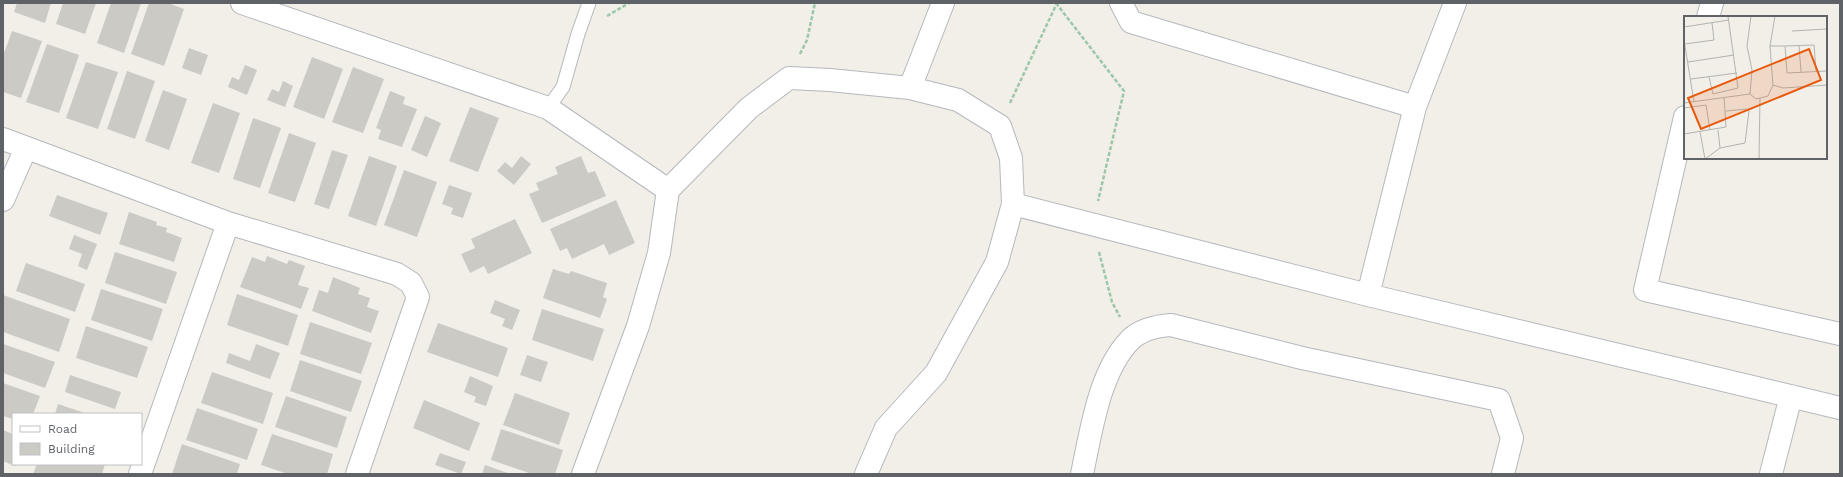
<svg xmlns="http://www.w3.org/2000/svg" width="1843" height="477" font-family="'Work Sans',sans-serif">
<rect width="100%" height="100%" fill="#f1efe8"/>
<path fill="#cccac5" d="M 17,3 L 51,3 L 45,23 L 14,12 Z
M 63,3 L 96,3 L 85,34 L 56,24 Z
M 111,3 L 141,3 L 124,53 L 97,43 Z
M 149,3 L 168,3 L 184,9 L 164,66 L 131,54 Z
M 12,31 L 42,41 L 21,98 L 3,92 L 3,56 Z
M 47,44 L 79,55 L 59,113 L 26,102 Z
M 189,48 L 208,55 L 201,75 L 182,68 Z
M 312,57 L 343,69 L 324,119 L 293,107 Z
M 86,62 L 118,72 L 98,129 L 66,118 Z
M 245,65 L 257,70 L 247,95 L 228,87 L 232,77 L 239,80 Z
M 353,67 L 384,79 L 363,133 L 332,122 Z
M 127,71 L 155,81 L 135,139 L 107,129 Z
M 283,81 L 293,86 L 285,107 L 267,100 L 272,89 L 279,92 Z
M 163,90 L 187,99 L 169,150 L 145,141 Z
M 390,91 L 405,97 L 403,104 L 417,109 L 402,147 L 378,139 L 381,130 L 376,128 Z
M 213,103 L 240,113 L 219,173 L 191,163 Z
M 470,107 L 499,118 L 478,172 L 449,161 Z
M 425,116 L 441,123 L 427,157 L 411,150 Z
M 253,118 L 281,128 L 260,188 L 233,179 Z
M 289,133 L 316,143 L 295,202 L 268,193 Z
M 332,150 L 348,155 L 329,209 L 314,204 Z
M 369,156 L 397,166 L 376,226 L 348,216 Z
M 521,156 L 531,164 L 514,185 L 497,171 L 505,162 L 512,168 Z
M 581,156 L 588,173 L 595,171 L 606,196 L 542,223 L 529,194 L 539,190 L 536,183 L 558,174 L 555,167 Z
M 404,170 L 437,182 L 417,237 L 384,225 Z
M 449,185 L 472,193 L 463,218 L 451,214 L 453,208 L 442,204 Z
M 57,195 L 108,213 L 100,235 L 49,216 Z
M 616,200 L 635,243 L 609,255 L 604,244 L 572,259 L 567,248 L 560,251 L 550,229 Z
M 129,212 L 157,222 L 156,225 L 167,228 L 166,232 L 182,238 L 174,262 L 119,244 Z
M 515,219 L 532,253 L 488,274 L 484,266 L 470,273 L 461,254 L 475,248 L 471,239 Z
M 74,235 L 97,244 L 87,270 L 78,266 L 82,254 L 69,249 Z
M 115,252 L 177,272 L 166,304 L 105,283 Z
M 267,256 L 287,264 L 289,260 L 305,266 L 298,285 L 309,288 L 301,309 L 240,287 L 252,257 L 265,262 Z
M 26,263 L 85,284 L 75,312 L 16,291 Z
M 553,269 L 569,274 L 571,271 L 607,283 L 603,297 L 607,299 L 600,318 L 543,298 Z
M 333,277 L 360,288 L 358,294 L 370,298 L 367,307 L 379,311 L 371,333 L 312,311 L 319,290 L 328,293 Z
M 101,289 L 163,309 L 152,341 L 91,320 Z
M 237,294 L 298,315 L 288,346 L 227,325 Z
M 3,295 L 70,319 L 59,352 L 3,332 Z
M 495,300 L 520,310 L 512,330 L 502,326 L 505,319 L 490,313 Z
M 542,309 L 604,329 L 593,361 L 532,340 Z
M 310,322 L 372,343 L 361,374 L 300,354 Z
M 438,323 L 508,348 L 498,377 L 427,352 Z
M 86,326 L 148,347 L 137,378 L 76,358 Z
M 3,344 L 55,362 L 45,388 L 3,373 Z
M 256,344 L 280,353 L 270,379 L 226,363 L 229,353 L 250,361 Z
M 527,355 L 548,362 L 541,382 L 520,375 Z
M 300,360 L 362,381 L 351,412 L 290,391 Z
M 212,372 L 273,393 L 263,424 L 201,403 Z
M 70,375 L 121,392 L 115,409 L 65,392 Z
M 470,376 L 493,386 L 486,406 L 474,402 L 476,397 L 464,392 Z
M 3,383 L 40,396 L 33,414 L 13,414 L 13,419 L 3,416 Z
M 515,393 L 570,413 L 559,445 L 503,425 Z
M 286,396 L 347,417 L 337,448 L 275,427 Z
M 424,400 L 480,423 L 469,451 L 413,428 Z
M 58,404 L 88,414 L 55,414 Z
M 197,408 L 258,429 L 247,460 L 186,440 Z
M 501,429 L 563,450 L 555,474 L 532,474 L 491,460 Z
M 3,430 L 13,434 L 13,464 L 16,464 L 15,466 L 3,461 Z
M 272,434 L 333,454 L 327,474 L 288,474 L 261,465 Z
M 182,444 L 240,464 L 237,474 L 172,474 Z
M 440,453 L 466,462 L 461,474 L 435,465 Z
M 37,464 L 105,464 L 102,474 L 33,474 Z
M 485,465 L 511,474 L 482,474 Z"/>
<g fill="none" stroke-linecap="round" stroke-linejoin="round">
<g stroke="#b5b8bc" stroke-width="15">
<path id="lane" d="M 548,108 L 563,87 L 578,34 L 589,3"/>
</g>
<g stroke="#b5b8bc" stroke-width="24">
<path id="street" d="M 242,3 L 548,108 L 668,190
M 1121,3 L 1131,22 L 1415,107
M 1708,17 L 1712,3
M 910,88 L 943,3
M 1685,117 L 1645,290 L 1840,334
M 3,139 L 228,223 L 397,274 L 411,283 L 418,297 L 357,474
M 3,200 L 26,148
M 1013,204 L 1368,295 L 1840,408
M 1368,295 L 1415,107 L 1455,3
M 140,474 L 228,223
M 583,474 L 638,326 L 659,253 L 668,190 L 749,108 L 789,78 L 830,80 L 910,88 L 958,100 L 1000,126 L 1011,158 L 1013,204 L 997,262 L 936,373 L 886,428 L 866,474
M 1082,474 C 1091,432 1099,371 1131,339 C 1142,329 1157,326 1171,325 L 1302,358 L 1499,400 L 1512,438 L 1503,474
M 1771,474 L 1791,396"/>
</g>
<path stroke="#9cc7a9" stroke-width="2.5" stroke-dasharray="4 2" stroke-linecap="butt" d="M 1056,3 L 1124,91 L 1098,201
M 607,16 L 629,3
M 800,54 L 807,40 L 815,3
M 1010,103 L 1057,3
M 1099,252 L 1112,302 L 1120,317"/>
<use href="#lane" stroke="#fff" stroke-width="13"/>
<use href="#street" stroke="#fff" stroke-width="22"/>
</g>
<g transform="translate(1684 16)">
<rect width="143" height="143" fill="#f1efe8"/>
<path fill="none" stroke="#b3b3b1" stroke-width="1" d="M 67,0 L 63,30 L 68,54 L 66,78 L 72,83 L 84,80 L 89,69 L 86,30 L 91,0M 0,11 L 45,4M 108,15 L 143,13M 0,24 L 10,86M 1,28 L 30,24 L 28,7M 115,29 L 117,56M 86,30 L 101,30M 4,46 L 50,39M 132,55 L 130,29 L 101,30 L 103,57 L 143,55M 25,61 L 29,78 L 54,72 L 44,0M 7,63 L 53,57M 89,69 L 99,72 L 143,69M 0,87 L 66,78M 0,92 L 22,89 L 26,114M 34,114 L 36,132M 16,116 L 21,143M 0,118 L 42,111 L 40,81M 21,143 L 36,132 L 61,127 L 65,95 L 63,93 L 42,95M 75,143 L 76,82"/>
<path fill="#e8590c" fill-opacity="0.15" stroke="#e8590c" stroke-width="2" d="M 125,33 L 137,64 L 17,113 L 4,82 Z"/>
<rect width="143" height="143" fill="none" stroke="#5f6368" stroke-width="2"/>
</g>
<rect width="1843" height="477" fill="none" stroke="#5f6368" stroke-width="8"/>
<rect x="12" y="413" width="130" height="52" fill="#ffffff" stroke="#bfc1c3"/>
<rect x="20" y="426" width="20" height="6" fill="#ffffff" stroke="#bfc1c3"/>
<text x="48" y="433" font-size="12" fill="#5f6368">Road</text>
<rect x="20" y="443" width="20" height="12" fill="#cccac5" stroke="#bfc1c3"/>
<text x="48" y="453" font-size="12" fill="#5f6368">Building</text>
</svg>
